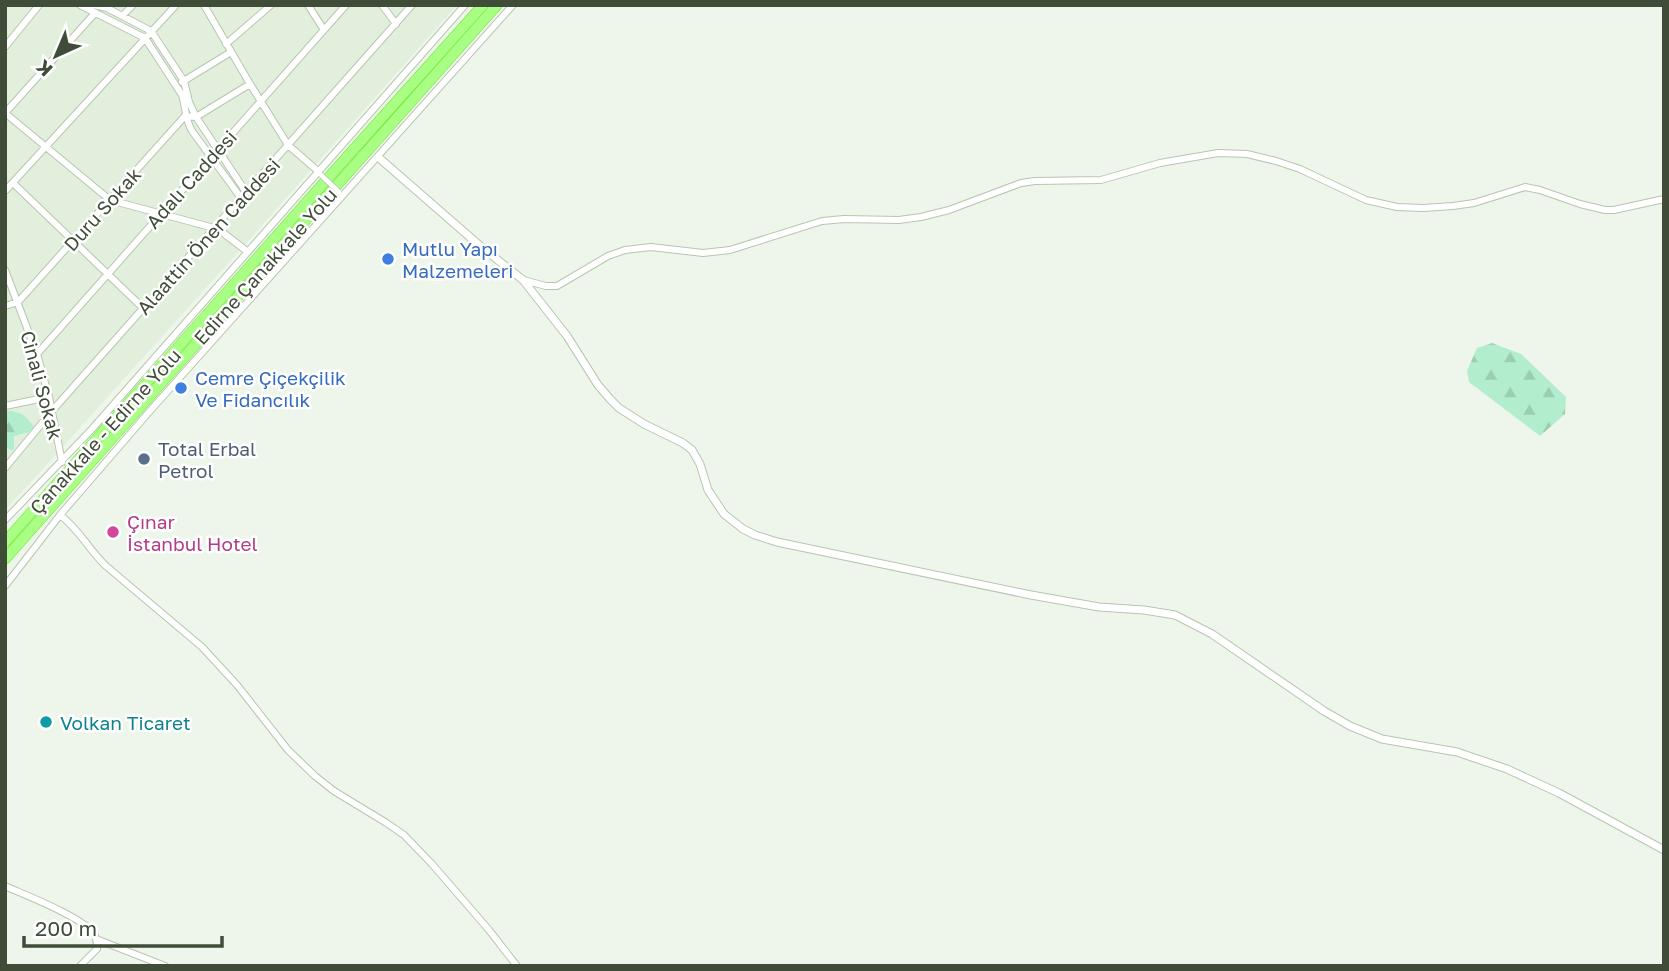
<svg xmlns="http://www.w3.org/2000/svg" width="1669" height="971" font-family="'Golos Text',sans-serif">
<defs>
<pattern id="forest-firs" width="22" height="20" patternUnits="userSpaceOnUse" patternTransform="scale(1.75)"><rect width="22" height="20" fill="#b2edce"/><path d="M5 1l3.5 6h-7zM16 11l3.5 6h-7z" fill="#9acdb2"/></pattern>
</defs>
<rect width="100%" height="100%" fill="#eef6eb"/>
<path fill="#e2efdd" d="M 5,5 L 457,5 L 251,238 L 42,470 L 5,510 Z"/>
<path fill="url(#forest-firs)" d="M 1492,343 L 1521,354 L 1566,397 L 1565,414 L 1540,436 L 1469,382 L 1467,371 L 1477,348 Z
M 10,411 C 22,412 27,417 34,427 L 29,432 L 14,436 L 14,450 L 10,450 L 5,446 L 5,412 Z"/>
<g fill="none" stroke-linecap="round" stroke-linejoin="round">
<g stroke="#b7c6af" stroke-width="8">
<path id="minor" d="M 80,5 L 145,38 L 182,95 C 186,108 185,120 192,131 L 241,198
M 93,5 L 107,8 L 151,31 L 184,81 L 189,102 L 196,117 L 246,192
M 204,5 L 250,84 L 288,145 L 319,172
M 308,5 L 324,30
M 382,5 L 396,24
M 122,16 L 133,5
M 226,44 L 271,5
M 5,47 L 39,5
M 182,82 L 231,52
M 5,113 L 110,200 L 214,228 L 222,232 L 248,252
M 5,113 L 95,13
M 13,183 L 143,308
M 5,191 L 176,5
M 5,270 L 37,354 L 49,397 L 62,462
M 523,280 L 546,286 L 557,286 L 608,256 L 625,250 L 651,247 L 703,253 L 730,250 L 822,221 L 844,219 L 899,220 L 921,217 L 949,210 L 1021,183 L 1035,181 L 1101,180 L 1160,163 L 1218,153 L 1247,154 L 1276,161 L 1300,169 L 1366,200 L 1397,207 L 1423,208 L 1453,206 L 1474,203 L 1525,187 L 1540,190 L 1580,204 L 1605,210 L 1614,210 L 1664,199
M 5,306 L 18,302 L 185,116 L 196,117 L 250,84
M 37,354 L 346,5
M 5,406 L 49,397
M 5,468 L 52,411 L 412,5
M 60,515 C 79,529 89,550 106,566 L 202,647 L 237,685 L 288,750 L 315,776 L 334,791 L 385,822 L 404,835 L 432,864 L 489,930 L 517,966
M 5,520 L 92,429 L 465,5
M 5,586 L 60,515 L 149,412 L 513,5
M 5,886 C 25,895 82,917 93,933 C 97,938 97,943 97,949 L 80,966
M 96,939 L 165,966"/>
</g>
<g stroke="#b7c6af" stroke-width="9">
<path id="tertiary" d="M 378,157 L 479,245 L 523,280 L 567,336 L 598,385 L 610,399 L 619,408 L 644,424 L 683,443 L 692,450 L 700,464 L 708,490 L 724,514 L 743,529 L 755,535 L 777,542 L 1031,595 L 1099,607 L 1144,610 L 1175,615 L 1212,634 L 1324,711 L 1350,726 L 1382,739 L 1457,752 L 1507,769 L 1559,793 L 1664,850"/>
</g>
<g stroke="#70e933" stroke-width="11">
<path id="trunk" d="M 5,542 L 337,168 L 483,5
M 5,559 L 497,5"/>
</g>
<use href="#minor" stroke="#fff" stroke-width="6"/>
<use href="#tertiary" stroke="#fff" stroke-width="7"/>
<use href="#trunk" stroke="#a8ff84" stroke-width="10"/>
<g stroke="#b7c6af" stroke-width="6" stroke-linecap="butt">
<path id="pedestrian-bridge" d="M 321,175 L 339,192"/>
</g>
<use href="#pedestrian-bridge" stroke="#fff" stroke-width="4.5"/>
</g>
<g fill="#3f7fe0" stroke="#fff" stroke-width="2.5">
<circle cx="388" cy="259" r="7"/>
<circle cx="181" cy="388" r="7"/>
</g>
<circle fill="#5c6f8a" stroke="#fff" stroke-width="2.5" cx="144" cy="459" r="7"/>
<circle fill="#d1479c" stroke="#fff" stroke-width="2.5" cx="113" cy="532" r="7"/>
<circle fill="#0f9aa8" stroke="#fff" stroke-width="2.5" cx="46" cy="722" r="7"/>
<g text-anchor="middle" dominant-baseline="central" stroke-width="5" stroke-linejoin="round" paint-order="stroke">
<g font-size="19" fill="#3f4c38" stroke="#fff">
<text transform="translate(191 179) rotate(-48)">Adalı Caddesi</text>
<text transform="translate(102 209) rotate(-48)">Duru Sokak</text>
<text transform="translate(208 236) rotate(-48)">Alaattin Önen Caddesi</text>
<text transform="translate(265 266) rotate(-48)">Edirne Çanakkale Yolu</text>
<text transform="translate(42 385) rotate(75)">Cinali Sokak</text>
<text transform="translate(105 431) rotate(-48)">Çanakkale - Edirne Yolu</text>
</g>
<g font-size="19" fill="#366cbe" stroke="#fff" text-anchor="start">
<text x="402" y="248">Mutlu Yapı<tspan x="402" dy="22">Malzemeleri</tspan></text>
<text x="195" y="377">Cemre Çiçekçilik<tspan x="195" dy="22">Ve Fidancılık</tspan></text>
</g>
<g font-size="19" fill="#4e5e75" stroke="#fff" text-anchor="start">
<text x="158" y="448">Total Erbal<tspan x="158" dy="22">Petrol</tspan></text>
</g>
<g font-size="19" fill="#b23c85" stroke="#fff" text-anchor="start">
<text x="127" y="521">Çınar<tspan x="127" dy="22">İstanbul Hotel</tspan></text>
</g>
<g font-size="19" fill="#0d838f" stroke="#fff" text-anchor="start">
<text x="60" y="722">Volkan Ticaret</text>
</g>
</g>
<rect width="1669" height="971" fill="none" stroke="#3f4c38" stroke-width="14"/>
<g transform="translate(56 56) rotate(224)" stroke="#ffffff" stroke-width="5" paint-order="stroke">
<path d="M0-5L12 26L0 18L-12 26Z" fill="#3f4c38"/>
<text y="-10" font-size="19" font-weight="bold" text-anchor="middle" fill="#3f4c38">K</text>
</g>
<path d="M24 936v10h198v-10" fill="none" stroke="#3f4c38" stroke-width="3.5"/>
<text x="35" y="936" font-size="21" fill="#3f4c38" stroke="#ffffff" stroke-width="5" paint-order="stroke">200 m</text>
</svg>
